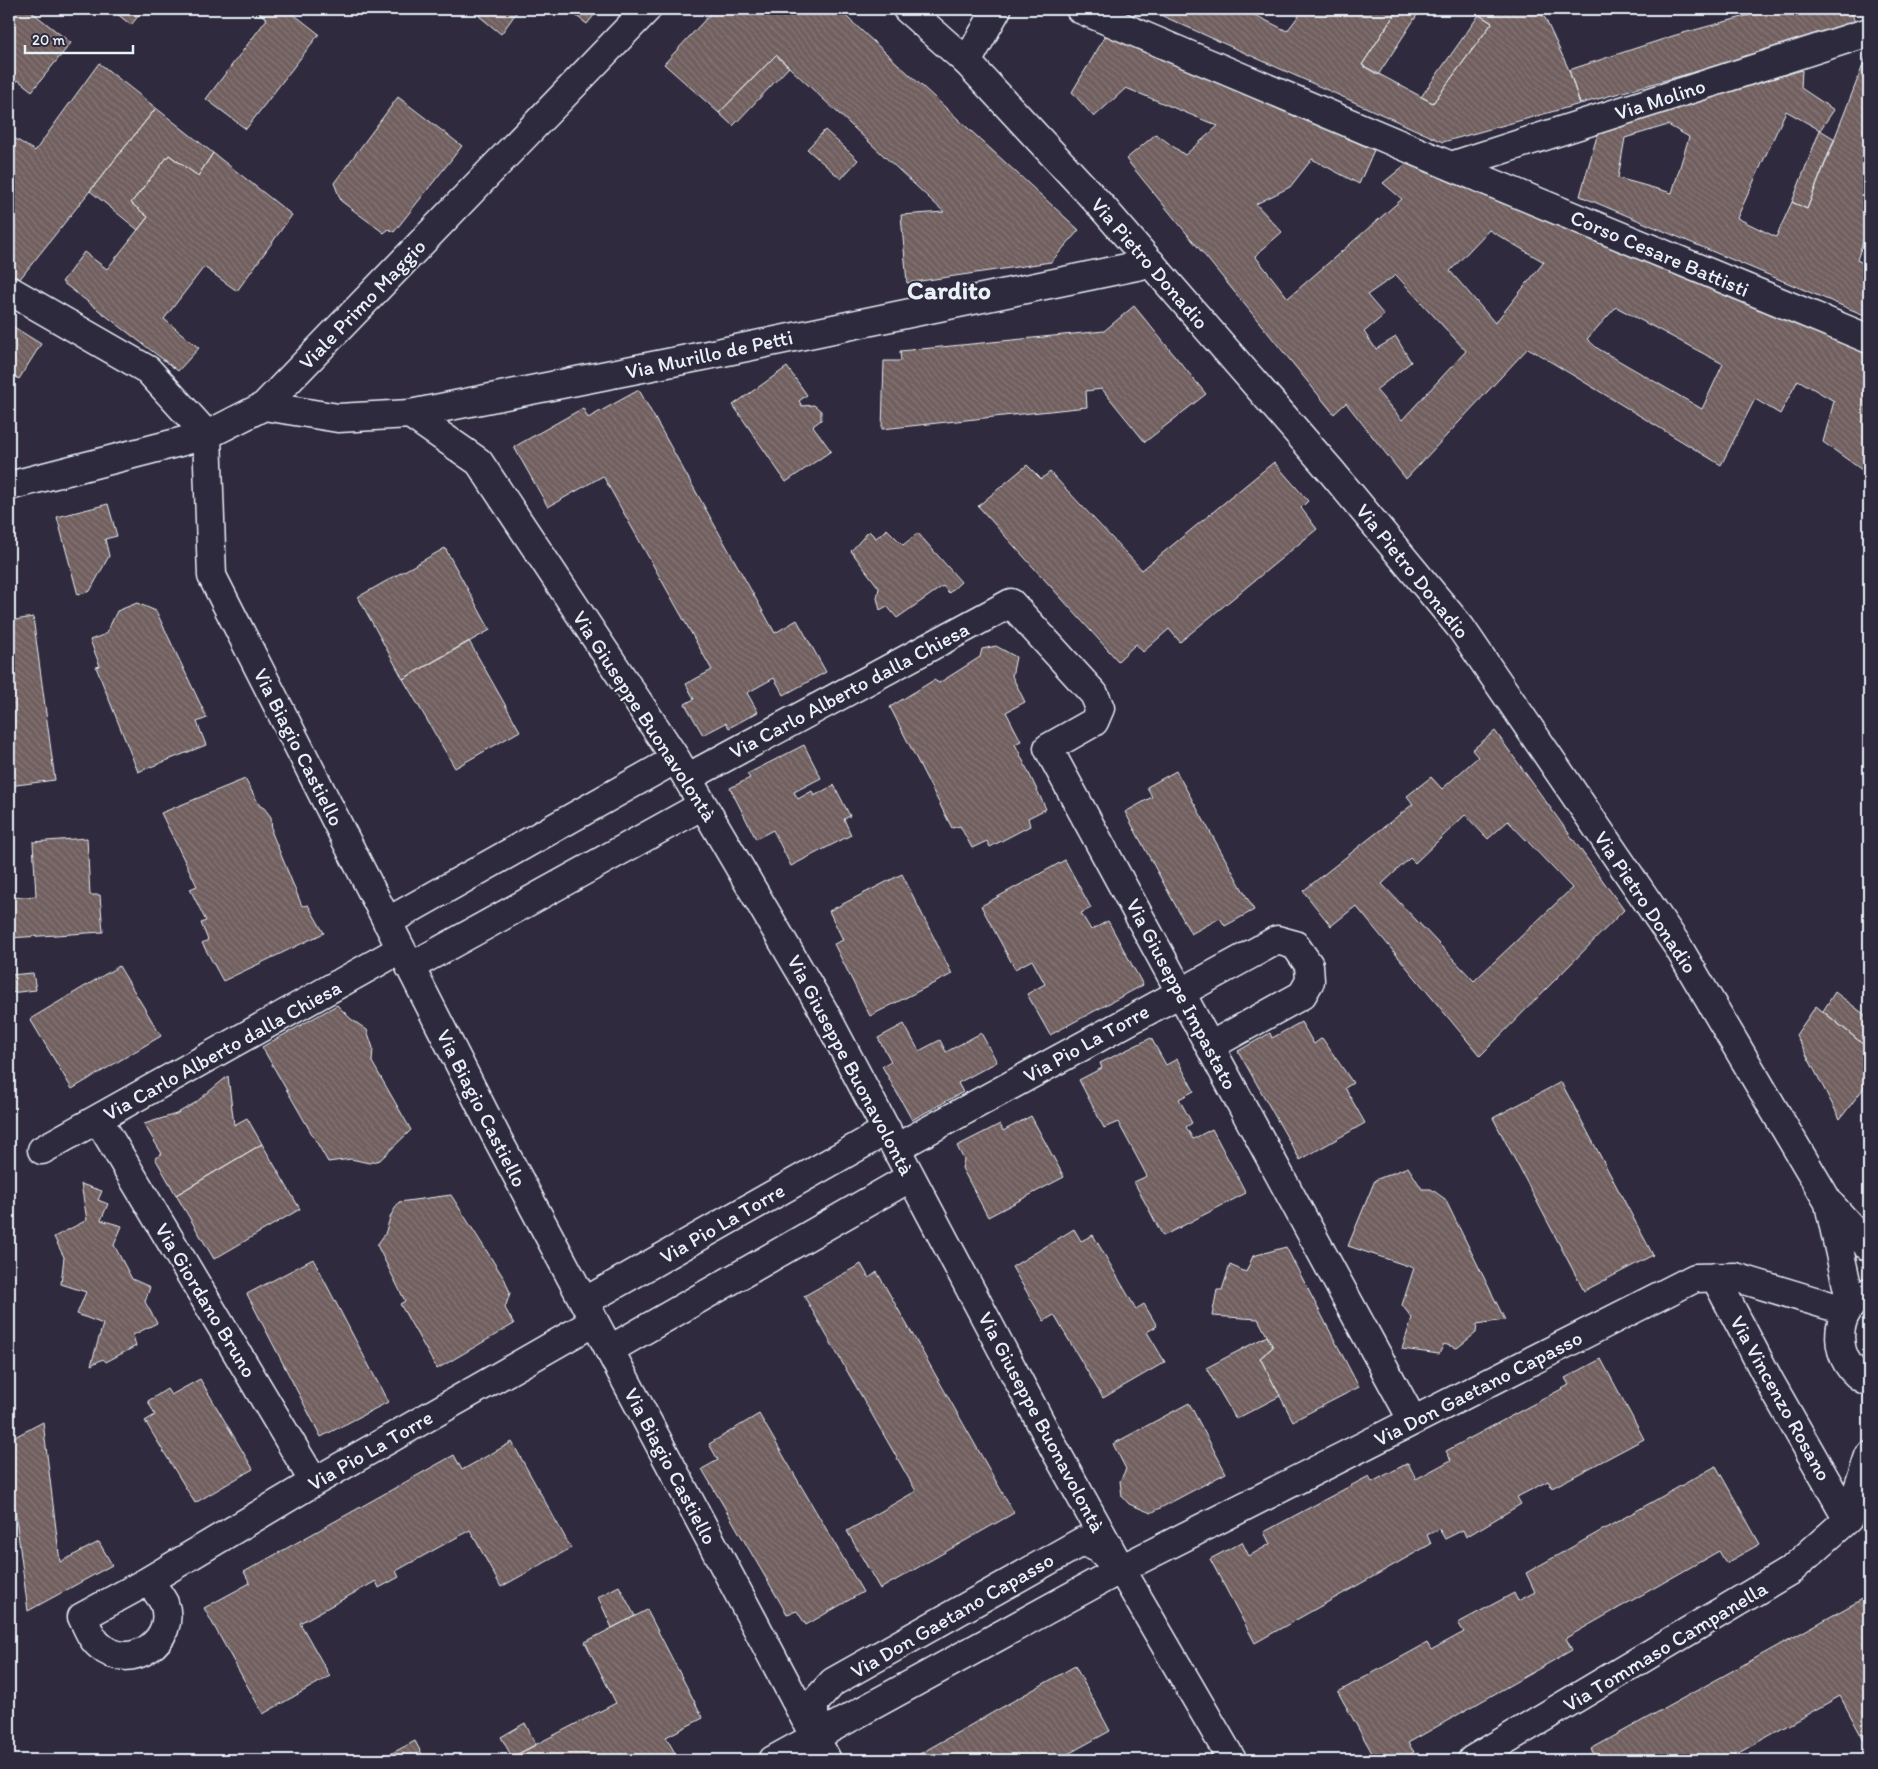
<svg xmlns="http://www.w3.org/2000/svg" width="1878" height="1769" font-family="Itim,sans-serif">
<defs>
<pattern id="building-back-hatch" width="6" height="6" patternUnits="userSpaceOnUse" patternTransform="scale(1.25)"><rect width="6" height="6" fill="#715f5e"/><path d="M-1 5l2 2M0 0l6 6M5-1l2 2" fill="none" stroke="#857676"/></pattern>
</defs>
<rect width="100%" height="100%" fill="#2f2a3d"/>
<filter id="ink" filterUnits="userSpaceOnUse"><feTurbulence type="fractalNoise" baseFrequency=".02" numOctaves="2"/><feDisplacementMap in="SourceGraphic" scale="10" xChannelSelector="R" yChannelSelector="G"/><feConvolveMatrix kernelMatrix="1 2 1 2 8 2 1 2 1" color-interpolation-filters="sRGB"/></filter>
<g filter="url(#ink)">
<path fill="url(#building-back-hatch)" stroke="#e8f1f8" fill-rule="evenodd" d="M 9,9 L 28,9 L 71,43 L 32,91 L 18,80 L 9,92 Z
M 111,9 L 144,9 L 131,25 Z
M 254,9 L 287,9 L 319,34 L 246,129 L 206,99 L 267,19 Z
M 484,9 L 519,9 L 501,34 L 479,16 Z
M 567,9 L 599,9 L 587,24 Z
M 715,9 L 838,9 L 1079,230 L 1051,262 L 907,283 L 901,215 L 944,212 L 776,55 L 719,113 L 664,64 Z
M 1147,9 L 1243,9 L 1287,31 L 1304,9 L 1398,9 L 1362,65 L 1433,103 L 1492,23 L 1471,9 L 1534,9 L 1545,18 L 1569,70 L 1580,104 L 1443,142 Z
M 1398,9 L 1421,9 L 1378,75 L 1362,65 Z
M 1759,9 L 1851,9 L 1856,27 L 1580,104 L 1569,70 L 1676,35 L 1761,12 Z
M 1479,15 L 1492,23 L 1433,103 L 1421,97 Z
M 1108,32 L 1374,150 L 1359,184 L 1312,159 L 1290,187 L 1256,204 L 1282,232 L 1255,256 L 1288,298 L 1402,199 L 1383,183 L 1406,164 L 1804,325 L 1869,354 L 1869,475 L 1823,442 L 1834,401 L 1798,380 L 1780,414 L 1755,399 L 1721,465 L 1528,348 L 1406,479 L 1346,403 L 1334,414 L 1126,159 L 1156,134 L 1185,155 L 1218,126 L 1126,88 L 1094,117 L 1072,92 ZM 1489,230 L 1544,262 L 1495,323 L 1450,271 ZM 1396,275 L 1466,351 L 1402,420 L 1376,390 L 1411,362 L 1396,337 L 1376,349 L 1364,332 L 1384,315 L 1367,295 ZM 1616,307 L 1723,364 L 1702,409 L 1597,348 L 1587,339 Z
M 776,55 L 789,67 L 733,126 L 719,113 Z
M 1867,55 L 1869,56 L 1869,224 L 1857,260 L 1869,266 L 1869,317 L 1580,196 L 1599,129 L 1802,70 L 1801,88 L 1834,110 L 1820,130 L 1786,111 L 1737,218 L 1776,237 L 1792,202 L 1807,209 ZM 1668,125 L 1689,137 L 1672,193 L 1618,178 L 1625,138 Z
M 99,63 L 156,108 L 19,280 L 9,274 L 9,146 L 14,138 L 35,151 Z
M 398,97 L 462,146 L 394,232 L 389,229 L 384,233 L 341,201 L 334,183 Z
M 156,108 L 213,153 L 198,176 L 169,155 L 131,203 L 148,217 L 138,230 L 90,191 Z
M 825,130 L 858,160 L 841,179 L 807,149 Z
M 1820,130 L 1835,139 L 1807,209 L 1792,202 Z
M 213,153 L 292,215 L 237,291 L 204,267 L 164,319 L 199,348 L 178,371 L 62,282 L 84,252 L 107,269 L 148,217 L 131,203 L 169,155 L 198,176 Z
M 1134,306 L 1206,394 L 1145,442 L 1102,389 L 1086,391 L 1087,407 L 882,429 L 884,361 L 901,361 L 900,351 L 1104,331 Z
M 9,324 L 41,344 L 19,379 L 11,374 L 9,379 Z
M 787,367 L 807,395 L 799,401 L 802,406 L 814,405 L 821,411 L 821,420 L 813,426 L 831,451 L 786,482 L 733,405 Z
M 639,390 L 775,633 L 797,620 L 826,672 L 784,695 L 774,678 L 747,693 L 758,712 L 729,728 L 726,723 L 703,735 L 685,704 L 694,699 L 686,684 L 712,670 L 603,476 L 548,507 L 514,447 L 583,408 L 588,418 Z
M 1274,462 L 1308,501 L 1301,508 L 1317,529 L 1180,642 L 1169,629 L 1143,652 L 1136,644 L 1118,661 L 978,506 L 1027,465 L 1041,479 L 1050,472 L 1142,570 Z
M 108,504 L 117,536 L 105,539 L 109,556 L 90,591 L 78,595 L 57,517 Z
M 887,529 L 903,545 L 918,533 L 961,582 L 949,593 L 943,586 L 897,618 L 887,606 L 880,610 L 877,598 L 879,588 L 851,551 L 869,531 L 876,538 Z
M 445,548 L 490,630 L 403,679 L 358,597 Z
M 137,603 L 156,611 L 207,718 L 197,722 L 206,745 L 138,772 L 96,667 L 100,666 L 90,640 L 106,634 L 117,611 Z
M 33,617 L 55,780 L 9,786 L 9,621 Z
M 469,641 L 520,731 L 455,768 L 403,679 Z
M 996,646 L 1016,657 L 1012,676 L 1025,702 L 1006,712 L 1021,741 L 1015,744 L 1046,809 L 1028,818 L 1030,826 L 990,847 L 987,841 L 972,848 L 960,826 L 952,828 L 890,707 L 934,680 L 939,683 L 980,657 L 982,649 Z
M 1495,731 L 1624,910 L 1480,1056 L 1356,906 L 1331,926 L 1303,891 L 1413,804 L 1407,796 L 1431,777 L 1442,789 L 1478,757 L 1472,750 ZM 1465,815 L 1488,839 L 1508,821 L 1572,888 L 1474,981 L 1382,884 L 1410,858 L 1415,863 Z
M 804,745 L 821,778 L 794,792 L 798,799 L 812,791 L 814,796 L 834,785 L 850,816 L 844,819 L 851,835 L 791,866 L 773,830 L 756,839 L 730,788 L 750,778 L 747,774 Z
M 1176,771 L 1254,910 L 1225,926 L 1220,918 L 1191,934 L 1125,812 L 1152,797 L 1147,787 Z
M 245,779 L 260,806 L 264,808 L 271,817 L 272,833 L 302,906 L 308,905 L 324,933 L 223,981 L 202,943 L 208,940 L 201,923 L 206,921 L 190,889 L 197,886 L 161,813 Z
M 87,838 L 90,895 L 100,895 L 103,932 L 9,938 L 9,898 L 36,896 L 33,842 Z
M 1065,860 L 1091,908 L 1081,913 L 1091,930 L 1108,921 L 1143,985 L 1050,1035 L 1027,994 L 1045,984 L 1032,960 L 1015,969 L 981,906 Z
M 902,874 L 952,974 L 870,1016 L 834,944 L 843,940 L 829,911 Z
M 119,966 L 161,1036 L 72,1089 L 30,1019 Z
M 33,973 L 36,990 L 10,993 L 9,975 Z
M 1835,992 L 1869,1018 L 1869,1049 L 1823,1011 Z
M 337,1005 L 351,1019 L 367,1030 L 373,1048 L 372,1062 L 411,1130 L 380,1160 L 369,1163 L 351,1159 L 328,1162 L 262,1047 Z
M 1816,1006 L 1869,1049 L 1869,1081 L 1840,1119 L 1796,1035 Z
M 1301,1022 L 1314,1044 L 1322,1038 L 1353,1083 L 1345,1088 L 1365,1123 L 1300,1160 L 1238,1051 L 1270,1033 L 1272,1038 Z
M 904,1024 L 919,1051 L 940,1040 L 946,1052 L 981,1033 L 997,1062 L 958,1083 L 963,1092 L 912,1120 L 882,1066 L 891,1061 L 878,1038 Z
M 1151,1038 L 1166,1065 L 1177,1059 L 1194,1091 L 1179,1099 L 1192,1123 L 1186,1127 L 1193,1139 L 1212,1129 L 1246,1193 L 1163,1236 L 1134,1182 L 1147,1176 L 1118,1122 L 1104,1128 L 1079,1080 L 1102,1068 L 1100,1063 Z
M 228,1076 L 234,1125 L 247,1118 L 262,1144 L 176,1195 L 155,1158 L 162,1154 L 144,1124 L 176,1114 L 195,1103 Z
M 1561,1082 L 1653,1255 L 1584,1291 L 1493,1118 Z
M 1031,1116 L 1064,1177 L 988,1217 L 962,1168 L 964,1160 L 957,1146 L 1000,1124 L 1003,1131 Z
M 262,1144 L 300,1209 L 214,1259 L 176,1195 Z
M 1408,1167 L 1422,1189 L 1431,1189 L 1445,1199 L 1505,1320 L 1477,1324 L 1476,1333 L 1457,1348 L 1444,1344 L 1439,1354 L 1402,1349 L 1412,1318 L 1402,1305 L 1414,1268 L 1348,1246 L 1375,1180 Z
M 81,1184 L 102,1191 L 98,1200 L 108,1204 L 101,1220 L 122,1226 L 114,1245 L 132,1279 L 150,1287 L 145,1302 L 157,1323 L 133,1335 L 136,1346 L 106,1362 L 103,1359 L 91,1365 L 103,1324 L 77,1314 L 86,1292 L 61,1284 L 64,1257 L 54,1237 L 87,1220 Z
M 451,1195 L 505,1280 L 510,1293 L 505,1308 L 514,1324 L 437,1369 L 400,1304 L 405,1301 L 377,1245 L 385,1234 L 391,1215 L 399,1202 Z
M 1074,1229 L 1081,1241 L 1093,1235 L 1136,1309 L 1144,1304 L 1157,1326 L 1147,1332 L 1165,1362 L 1103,1398 L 1054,1315 L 1044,1321 L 1012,1267 Z
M 1286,1247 L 1359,1387 L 1293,1421 L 1260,1358 L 1273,1347 L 1258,1319 L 1212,1316 L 1217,1290 L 1222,1290 L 1230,1265 L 1246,1272 L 1253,1256 Z
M 313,1259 L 388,1402 L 321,1437 L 247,1294 Z
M 861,1264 L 869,1278 L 877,1272 L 1014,1513 L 880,1589 L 847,1531 L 916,1491 L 804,1296 Z
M 1267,1336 L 1273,1347 L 1260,1358 L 1280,1396 L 1236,1419 L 1206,1368 Z
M 1601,1359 L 1644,1439 L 1552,1488 L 1548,1481 L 1517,1497 L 1521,1504 L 1466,1537 L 1463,1530 L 1445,1539 L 1439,1529 L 1427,1535 L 1431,1544 L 1255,1643 L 1210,1559 L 1242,1542 L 1249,1556 L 1270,1544 L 1264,1532 L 1369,1476 L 1372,1482 L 1408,1463 L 1416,1479 L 1451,1460 L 1446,1451 L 1569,1385 L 1565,1378 Z
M 200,1379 L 253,1469 L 195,1503 L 145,1421 L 155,1415 L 148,1401 L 167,1389 L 171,1395 Z
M 1189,1403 L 1226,1473 L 1151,1513 L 1129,1504 L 1122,1496 L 1120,1481 L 1126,1469 L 1113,1444 Z
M 759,1414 L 863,1592 L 806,1625 L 797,1611 L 787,1614 L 702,1469 L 718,1460 L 709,1444 Z
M 43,1422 L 60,1562 L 99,1542 L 112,1565 L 28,1611 L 9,1463 L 9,1440 Z
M 512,1442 L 571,1548 L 501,1587 L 470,1530 L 396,1571 L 399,1577 L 379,1588 L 376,1581 L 300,1623 L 330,1676 L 263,1714 L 204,1608 L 250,1583 L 244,1572 L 454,1455 L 462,1470 Z
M 1716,1466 L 1760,1544 L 1726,1563 L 1719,1551 L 1566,1638 L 1572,1650 L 1408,1743 L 1414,1752 L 1400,1760 L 1376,1760 L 1338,1692 L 1427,1643 L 1431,1650 L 1464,1632 L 1458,1623 L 1514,1593 L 1518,1601 L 1535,1592 L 1526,1573 Z
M 619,1586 L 635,1616 L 612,1628 L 598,1597 Z
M 1866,1597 L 1869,1603 L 1869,1750 L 1840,1696 L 1726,1760 L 1597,1760 L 1591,1749 Z
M 647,1610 L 703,1718 L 666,1737 L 676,1755 L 666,1760 L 506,1760 L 616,1703 L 585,1642 Z
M 1075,1666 L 1110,1731 L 1057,1760 L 909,1760 Z
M 525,1723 L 536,1745 L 512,1757 L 501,1737 Z
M 415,1741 L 425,1760 L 379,1760 Z"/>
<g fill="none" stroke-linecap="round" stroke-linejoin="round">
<g stroke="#e8f1f8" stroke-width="31">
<path id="minor" d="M 1080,9 L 1451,166 L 1869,339
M 967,62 L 997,9
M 1451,166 L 1869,32
M 9,290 L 148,370 L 207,435 L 212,576 L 496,1136 L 827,1760
M 264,406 L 338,418 L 410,414 L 703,356 L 1151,263
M 410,414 L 479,462 L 676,759 L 823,1010 L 1054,1448 L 1121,1569 L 1232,1760
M 9,486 L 207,435 L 264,406 L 647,9
M 687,778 L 1011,603 L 1094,694 L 1100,708 L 1094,722 L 1048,748 L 1413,1421
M 387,922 L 676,759
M 410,967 L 703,805
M 98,1119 L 314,1482
M 896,1148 L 1277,940 L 1295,945 L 1309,965 L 1310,981 L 1302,995 L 1210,1046
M 42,1150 L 401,949
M 1715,1277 L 1770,1382 L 1848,1519
M 584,1302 L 887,1130
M 609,1350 L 911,1177
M 148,1581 L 314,1482 L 594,1322
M 148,1581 C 154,1588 160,1595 164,1603 C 178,1640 130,1673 100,1646 C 91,1639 87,1626 82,1617 Z
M 814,1736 L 814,1703 L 833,1682 L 1083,1541 L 1099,1549 L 1114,1563
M 773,1760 L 1121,1569 L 1695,1278 L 1735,1277 L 1847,1311
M 1472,1760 L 1791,1570 L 1848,1519 L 1869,1456"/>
</g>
<g stroke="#e8f1f8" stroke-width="31">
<path id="major" d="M 907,9 L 967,62 L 1102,207 L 1331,471 L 1461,628 L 1677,945 L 1829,1203 L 1869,1247
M 1829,1204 L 1851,1304
M 1869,1292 C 1830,1309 1831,1365 1869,1382"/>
</g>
<use href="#minor" stroke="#2f2a3d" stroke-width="28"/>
<use href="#major" stroke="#2f2a3d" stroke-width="28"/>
</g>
</g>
<g text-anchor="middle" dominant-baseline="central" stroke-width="4" stroke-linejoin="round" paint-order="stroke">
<g font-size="21" fill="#e8f1f8" stroke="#2f2a3d">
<text transform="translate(1660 99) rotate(-18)">Via Molino</text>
<text transform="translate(1660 253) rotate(23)">Corso Cesare Battisti</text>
<text transform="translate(1150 263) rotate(49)">Via Pietro Donadio</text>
<text transform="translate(362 304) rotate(-46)">Viale Primo Maggio</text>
<text transform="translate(709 354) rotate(-12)">Via Murillo de Petti</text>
<text transform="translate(1413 571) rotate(51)">Via Pietro Donadio</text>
<text transform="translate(849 690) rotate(-28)">Via Carlo Alberto dalla Chiesa</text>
<text transform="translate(645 716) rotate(57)">Via Giuseppe Buonavolontà</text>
<text transform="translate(299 747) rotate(63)">Via Biagio Castiello</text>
<text transform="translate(1646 902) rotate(56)">Via Pietro Donadio</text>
<text transform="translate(1182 994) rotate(62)">Via Giuseppe Impastato</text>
<text transform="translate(1086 1043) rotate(-29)">Via Pio La Torre</text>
<text transform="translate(222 1050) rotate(-29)">Via Carlo Alberto dalla Chiesa</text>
<text transform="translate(851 1065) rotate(62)">Via Giuseppe Buonavolontà</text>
<text transform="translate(482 1108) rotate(63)">Via Biagio Castiello</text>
<text transform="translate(722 1223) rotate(-30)">Via Pio La Torre</text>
<text transform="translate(206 1300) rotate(59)">Via Giordano Bruno</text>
<text transform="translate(1478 1388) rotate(-27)">Via Don Gaetano Capasso</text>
<text transform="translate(1781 1398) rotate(61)">Via Vincenzo Rosano</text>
<text transform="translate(1042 1422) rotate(62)">Via Giuseppe Buonavolontà</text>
<text transform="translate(370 1450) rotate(-30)">Via Pio La Torre</text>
<text transform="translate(671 1466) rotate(62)">Via Biagio Castiello</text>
<text transform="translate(952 1615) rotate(-30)">Via Don Gaetano Capasso</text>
<text transform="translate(1665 1646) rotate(-31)">Via Tommaso Campanella</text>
</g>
<g font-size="26" font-weight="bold" fill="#e8f1f8" stroke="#2f2a3d">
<text x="949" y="290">Cardito</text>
</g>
</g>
<rect width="1878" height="1769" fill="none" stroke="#2f2a3d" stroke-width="30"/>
<rect x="15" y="15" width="1848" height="1739" fill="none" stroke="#e8f1f8" stroke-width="2" filter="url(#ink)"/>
<path d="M25 45v8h108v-8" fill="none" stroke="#e8f1f8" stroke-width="2.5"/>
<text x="32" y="45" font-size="15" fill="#e8f1f8" stroke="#2f2a3d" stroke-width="4" paint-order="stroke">20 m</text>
</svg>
